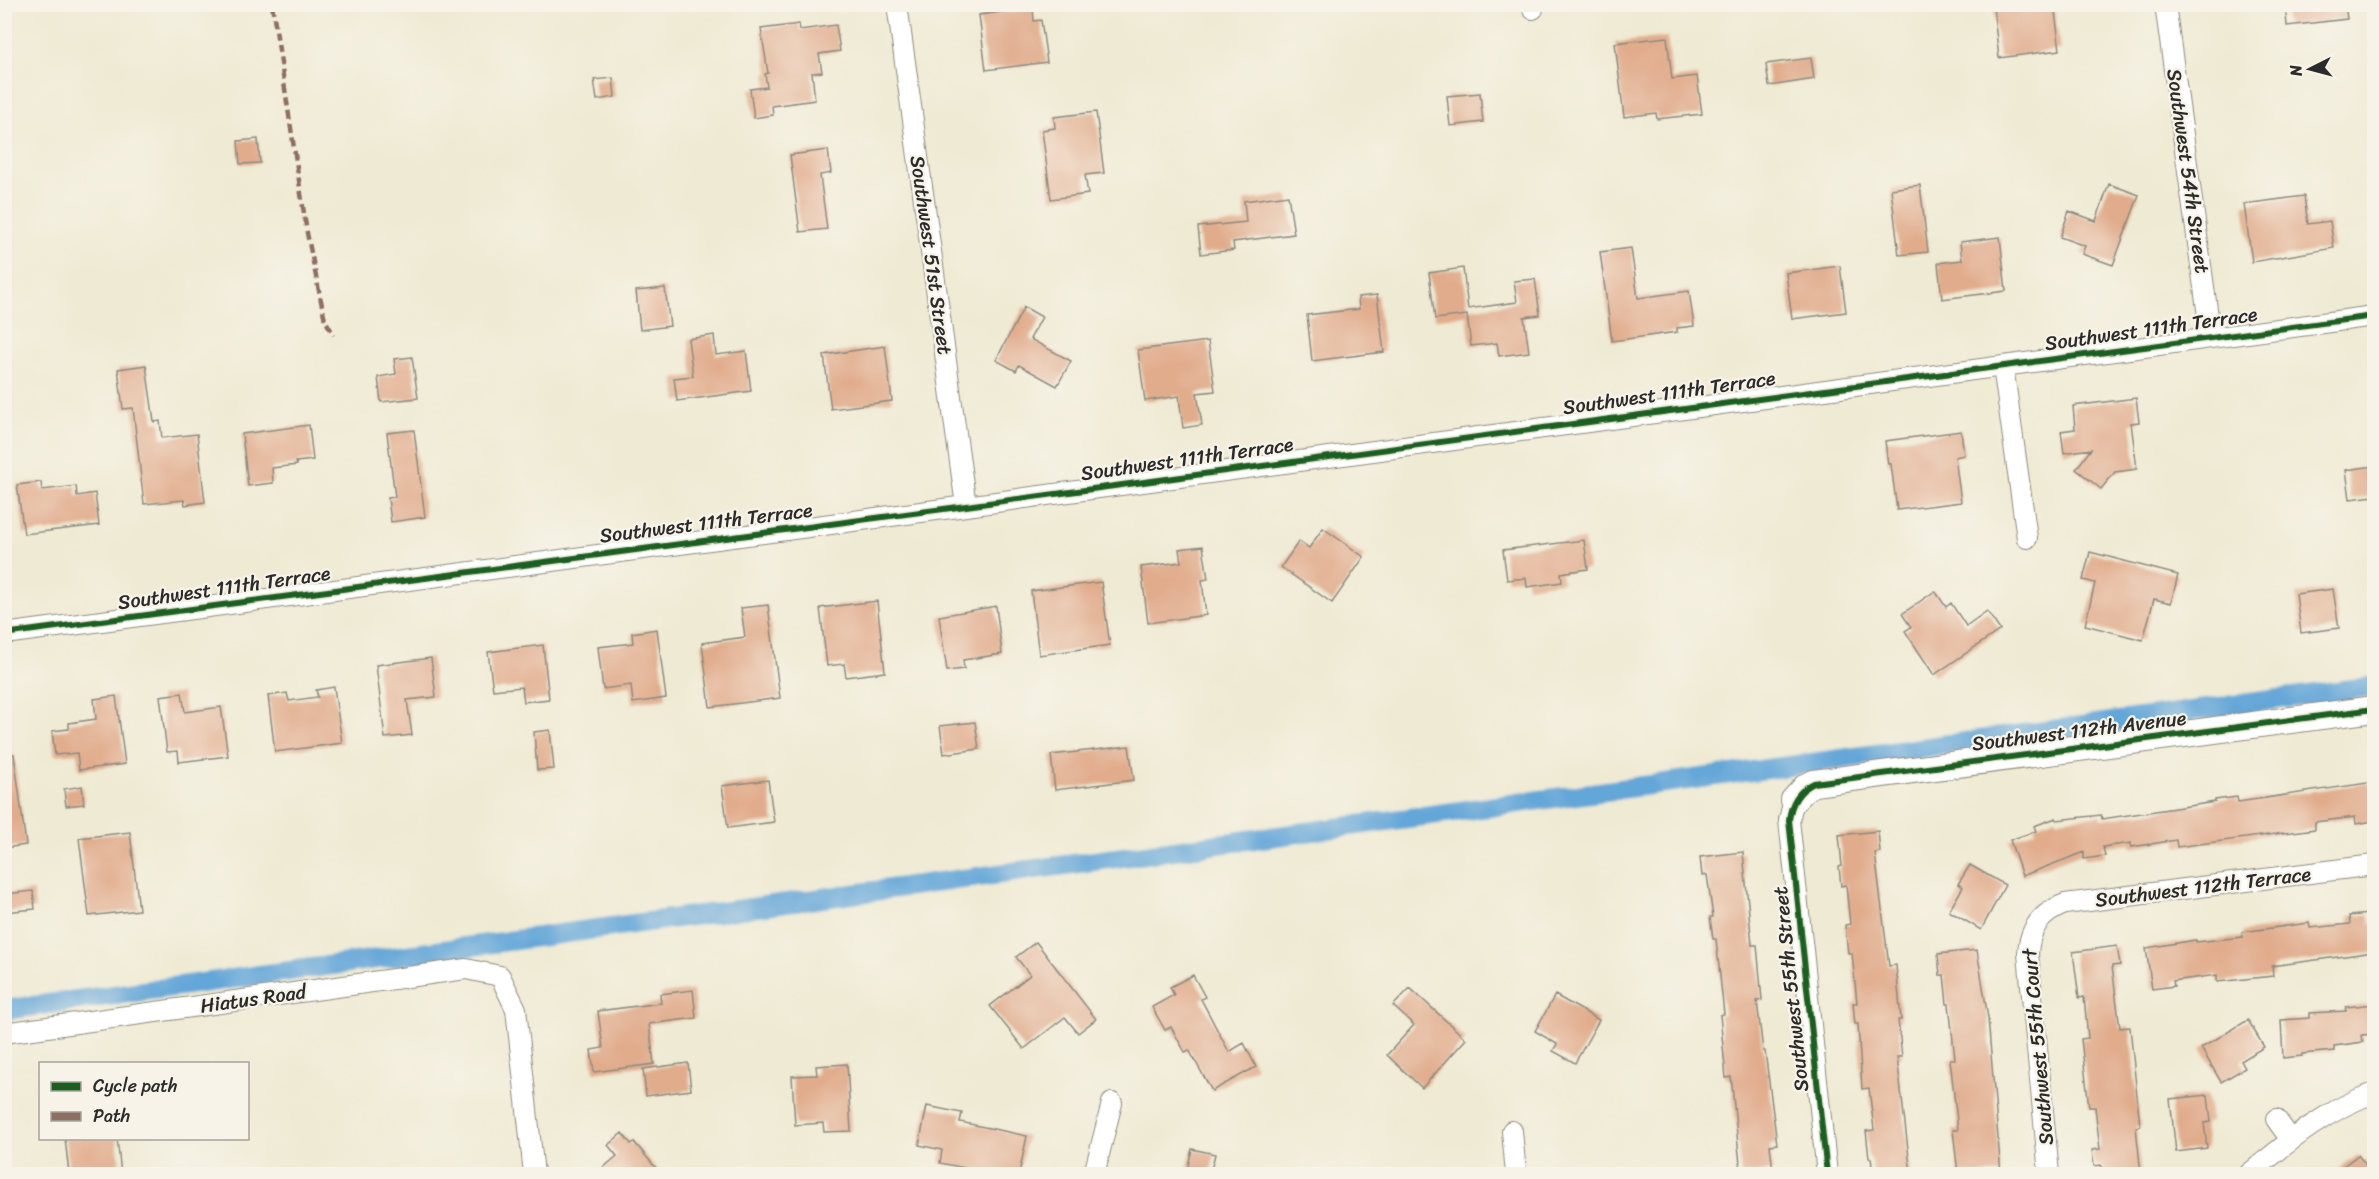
<svg xmlns="http://www.w3.org/2000/svg" width="2379" height="1179" font-family="Sriracha,sans-serif">
<rect width="100%" height="100%" fill="#f7f3e8"/>
<filter id="ink" filterUnits="userSpaceOnUse"><feTurbulence type="fractalNoise" baseFrequency=".0167" numOctaves="2"/><feDisplacementMap in="SourceGraphic" scale="12" xChannelSelector="R" yChannelSelector="G"/><feConvolveMatrix kernelMatrix="1 2 1 2 8 2 1 2 1" color-interpolation-filters="sRGB"/></filter>
<filter id="wash" filterUnits="userSpaceOnUse"><feTurbulence type="fractalNoise" baseFrequency=".008" numOctaves="4" result="noise"/><feDisplacementMap in="SourceGraphic" scale="24" xChannelSelector="R" yChannelSelector="G"/><feGaussianBlur stdDeviation="1.35" result="paint"/><feColorMatrix in="noise" values="0 0 0 0 0 0 0 0 0 0 0 0 0 0 0 0 0 1.4 0 .05"/><feComposite in="paint" operator="in"/></filter>
<g filter="url(#wash)">
<rect width="100%" height="100%" fill="#efead3"/>
<g fill="none" stroke-linecap="round" stroke-linejoin="round">
<path stroke="#63a6d8" stroke-width="20" d="M 4,1010 L 2374,686"/>
</g>
<g id="blocks">
<path fill="#e1ac8c" d="M 2007,4 L 2054,4 L 2060,50 L 1999,58 L 1993,6 Z
M 2285,4 L 2345,4 L 2347,19 L 2287,26 Z
M 1033,8 L 1034,21 L 1041,20 L 1047,62 L 986,70 L 979,15 Z
M 799,24 L 800,30 L 836,25 L 840,51 L 819,54 L 822,72 L 812,73 L 815,100 L 772,106 L 773,115 L 754,118 L 750,89 L 767,87 L 765,74 L 768,73 L 761,29 Z
M 1667,37 L 1672,79 L 1697,76 L 1702,114 L 1657,119 L 1656,113 L 1624,117 L 1615,43 Z
M 1811,58 L 1814,79 L 1769,86 L 1766,64 Z
M 613,78 L 615,97 L 597,100 L 594,80 Z
M 1480,93 L 1483,122 L 1450,126 L 1447,96 Z
M 1096,112 L 1104,173 L 1085,175 L 1088,194 L 1051,199 L 1042,130 L 1055,128 L 1054,117 Z
M 258,139 L 260,163 L 240,164 L 238,141 Z
M 828,150 L 831,173 L 820,175 L 827,229 L 800,232 L 790,155 Z
M 2109,184 L 2139,195 L 2113,265 L 2082,254 L 2085,246 L 2060,237 L 2069,211 L 2096,221 Z
M 1920,185 L 1928,252 L 1899,255 L 1891,189 Z
M 1288,195 L 1294,234 L 1233,242 L 1234,250 L 1201,254 L 1198,227 L 1246,222 L 1244,201 Z
M 2304,196 L 2308,224 L 2330,221 L 2334,248 L 2252,262 L 2244,204 Z
M 2000,237 L 2006,291 L 1942,299 L 1938,263 L 1962,260 L 1960,242 Z
M 1631,248 L 1638,298 L 1689,291 L 1694,326 L 1677,328 L 1677,332 L 1612,341 L 1600,252 Z
M 1840,266 L 1846,312 L 1792,319 L 1786,273 Z
M 1463,268 L 1468,309 L 1517,302 L 1514,281 L 1535,279 L 1540,315 L 1524,317 L 1529,352 L 1499,356 L 1497,343 L 1471,346 L 1467,315 L 1435,319 L 1429,273 Z
M 665,288 L 670,326 L 640,330 L 636,291 Z
M 1377,295 L 1384,352 L 1312,361 L 1307,315 L 1359,309 L 1358,297 Z
M 1024,307 L 1042,317 L 1030,339 L 1071,361 L 1057,386 L 1019,365 L 1016,371 L 996,360 Z
M 714,335 L 716,355 L 746,351 L 751,391 L 677,401 L 674,378 L 693,376 L 688,339 Z
M 1208,341 L 1215,391 L 1197,393 L 1202,425 L 1183,428 L 1179,396 L 1145,401 L 1138,350 Z
M 885,346 L 892,401 L 831,409 L 824,355 Z
M 412,357 L 418,398 L 381,402 L 378,377 L 396,374 L 394,359 Z
M 146,365 L 154,422 L 160,421 L 162,438 L 197,434 L 205,502 L 185,505 L 184,500 L 144,504 L 133,408 L 123,409 L 118,369 Z
M 2136,398 L 2139,422 L 2131,423 L 2137,469 L 2115,472 L 2101,489 L 2076,469 L 2091,449 L 2064,453 L 2061,431 L 2075,429 L 2073,406 Z
M 309,425 L 313,460 L 296,462 L 297,465 L 272,468 L 273,483 L 248,486 L 242,434 Z
M 414,430 L 425,517 L 391,522 L 388,498 L 395,497 L 387,433 Z
M 1961,431 L 1964,455 L 1955,457 L 1961,502 L 1897,510 L 1891,464 L 1888,464 L 1885,441 Z
M 2374,466 L 2374,496 L 2350,499 L 2346,470 Z
M 41,482 L 42,490 L 76,486 L 77,496 L 95,493 L 99,525 L 24,534 L 17,485 Z
M 1323,528 L 1364,557 L 1332,603 L 1281,567 L 1299,541 L 1309,548 Z
M 1584,540 L 1588,569 L 1561,573 L 1562,582 L 1527,587 L 1526,578 L 1507,580 L 1503,550 Z
M 1203,546 L 1208,579 L 1202,580 L 1206,615 L 1148,623 L 1141,567 L 1181,562 L 1179,549 Z
M 2090,552 L 2178,575 L 2171,603 L 2154,599 L 2143,640 L 2085,625 L 2095,583 L 2083,580 Z
M 1101,582 L 1110,645 L 1039,655 L 1031,591 Z
M 2333,589 L 2339,628 L 2301,633 L 2296,594 Z
M 1935,591 L 1946,607 L 1951,603 L 1966,626 L 1987,611 L 2000,630 L 1934,675 L 1905,631 L 1911,627 L 1902,614 Z
M 877,601 L 885,672 L 846,677 L 844,664 L 827,666 L 820,608 Z
M 768,605 L 780,698 L 710,707 L 702,643 L 745,637 L 741,608 Z
M 996,606 L 1002,654 L 963,660 L 964,669 L 947,671 L 939,616 Z
M 657,629 L 666,698 L 633,703 L 631,685 L 603,689 L 598,647 L 633,643 L 632,633 Z
M 543,645 L 549,699 L 524,702 L 522,687 L 493,690 L 488,652 Z
M 431,658 L 436,697 L 407,700 L 412,735 L 385,738 L 376,665 Z
M 334,687 L 342,743 L 275,752 L 268,696 L 287,693 L 289,701 L 318,697 L 316,690 Z
M 182,693 L 185,712 L 221,707 L 228,756 L 179,762 L 178,751 L 167,752 L 160,696 Z
M 116,696 L 125,764 L 79,770 L 77,753 L 55,755 L 52,731 L 69,729 L 69,723 L 96,719 L 94,699 Z
M 975,722 L 979,749 L 944,754 L 940,726 Z
M 550,730 L 554,769 L 537,770 L 534,732 Z
M 1129,746 L 1134,780 L 1055,790 L 1051,755 Z
M 4,754 L 14,754 L 26,845 L 4,848 Z
M 768,780 L 774,822 L 728,828 L 722,786 Z
M 2374,782 L 2374,821 L 2356,824 L 2355,817 L 2315,822 L 2315,829 L 2177,847 L 2176,840 L 2131,847 L 2131,843 L 2103,847 L 2105,856 L 2084,859 L 2084,852 L 2022,876 L 2010,840 L 2036,831 L 2034,826 L 2056,818 L 2057,820 L 2101,815 L 2102,819 L 2215,802 L 2215,800 L 2237,797 L 2238,802 Z
M 82,786 L 84,804 L 66,806 L 64,789 Z
M 1878,831 L 1880,852 L 1875,853 L 1889,966 L 1896,965 L 1901,1020 L 1898,1020 L 1902,1057 L 1897,1057 L 1911,1174 L 1873,1174 L 1871,1158 L 1869,1158 L 1866,1131 L 1874,1130 L 1869,1088 L 1862,1089 L 1858,1024 L 1855,1024 L 1853,1003 L 1857,1003 L 1852,953 L 1848,953 L 1845,925 L 1850,924 L 1846,885 L 1841,886 L 1839,867 L 1842,866 L 1839,835 Z
M 130,832 L 139,910 L 89,916 L 79,838 Z
M 1743,852 L 1752,945 L 1757,945 L 1762,1000 L 1757,1001 L 1763,1051 L 1765,1051 L 1777,1144 L 1770,1145 L 1773,1171 L 1741,1174 L 1731,1077 L 1726,1078 L 1720,1015 L 1724,1014 L 1716,939 L 1713,939 L 1710,917 L 1713,917 L 1707,875 L 1702,876 L 1700,857 Z
M 1970,865 L 2005,885 L 1981,930 L 1949,911 L 1963,887 L 1958,884 Z
M 33,891 L 35,909 L 4,912 L 4,894 Z
M 2369,914 L 2370,924 L 2374,924 L 2374,952 L 2272,966 L 2273,976 L 2217,982 L 2217,975 L 2173,981 L 2174,986 L 2152,989 L 2146,948 L 2196,940 L 2196,942 L 2243,937 L 2242,932 L 2309,923 L 2310,928 L 2350,924 L 2349,916 Z
M 1036,942 L 1096,1019 L 1078,1033 L 1065,1017 L 1024,1049 L 990,1006 L 1030,975 L 1016,957 Z
M 2117,946 L 2120,965 L 2112,966 L 2120,1028 L 2130,1027 L 2140,1126 L 2136,1127 L 2141,1174 L 2102,1174 L 2101,1165 L 2094,1166 L 2092,1150 L 2100,1149 L 2095,1107 L 2089,1107 L 2081,1039 L 2088,1038 L 2084,997 L 2079,998 L 2073,952 Z
M 1977,950 L 1988,1018 L 2001,1174 L 1958,1174 L 1953,1130 L 1958,1130 L 1950,1059 L 1955,1059 L 1949,1004 L 1947,1004 L 1944,975 L 1940,975 L 1938,954 Z
M 1193,975 L 1205,997 L 1201,999 L 1229,1052 L 1244,1043 L 1256,1067 L 1212,1091 L 1189,1050 L 1185,1052 L 1171,1027 L 1165,1030 L 1152,1007 L 1174,995 L 1170,987 Z
M 1410,988 L 1466,1039 L 1422,1088 L 1387,1055 L 1414,1025 L 1393,1006 Z
M 693,990 L 696,1018 L 649,1024 L 654,1064 L 594,1072 L 591,1050 L 603,1048 L 598,1011 L 661,1003 L 660,994 Z
M 1555,995 L 1599,1020 L 1575,1063 L 1553,1051 L 1557,1044 L 1535,1031 Z
M 2374,1004 L 2374,1034 L 2362,1035 L 2363,1042 L 2334,1046 L 2334,1051 L 2302,1054 L 2302,1056 L 2283,1058 L 2281,1020 L 2310,1018 L 2310,1013 L 2346,1011 L 2346,1007 Z
M 2248,1020 L 2264,1047 L 2241,1061 L 2245,1068 L 2221,1082 L 2201,1048 Z
M 688,1063 L 691,1090 L 646,1096 L 643,1069 Z
M 847,1064 L 851,1131 L 824,1132 L 823,1123 L 795,1125 L 792,1076 L 817,1075 L 816,1066 Z
M 2208,1095 L 2211,1122 L 2204,1123 L 2207,1148 L 2176,1152 L 2170,1099 Z
M 927,1106 L 962,1113 L 960,1122 L 1027,1136 L 1019,1174 L 995,1174 L 940,1163 L 942,1150 L 919,1145 Z
M 622,1133 L 631,1144 L 634,1142 L 661,1174 L 596,1174 L 617,1156 L 608,1145 Z
M 65,1138 L 117,1138 L 121,1174 L 69,1174 Z
M 1192,1149 L 1215,1154 L 1210,1174 L 1186,1174 Z
M 2358,1155 L 2373,1174 L 2333,1174 Z"/>
</g>
</g>
<g filter="url(#ink)">
<use href="#blocks" fill-opacity="0" stroke="#8d8a7f" stroke-width="1.5"/>
<g fill="none" stroke-linecap="round" stroke-linejoin="round">
<g stroke="#8d8a7f" stroke-width="22">
<path id="minor" d="M 897,4 L 966,506
M 1532,4 L 1533,9
M 2165,4 L 2211,338
M 2003,366 L 2027,538
M 4,634 L 966,506 L 2374,316
M 1794,800 L 1789,820 L 1827,1174
M 4,1033 L 466,969 L 500,976 L 516,1009 L 534,1174
M 2276,1119 L 2291,1140
M 1512,1131 L 1516,1174
M 1094,1174 L 1112,1103
M 2049,1174 L 2028,954 C 2029,928 2041,913 2065,904 L 2374,865
M 2249,1174 C 2288,1142 2326,1110 2374,1093"/>
</g>
<g stroke="#8d8a7f" stroke-width="28">
<path id="tertiary" d="M 1794,800 L 1806,787 L 1814,783 L 2374,709"/>
</g>
<use href="#minor" stroke="#fff" stroke-width="20"/>
<use href="#tertiary" stroke="#fff" stroke-width="26"/>
<path stroke="#8d6e63" stroke-width="4.5" stroke-dasharray="9 4.5" stroke-linecap="butt" d="M 272,4 L 307,233 L 325,320 L 334,335"/>
<g stroke="#f7f3e8" stroke-width="10">
<path id="cycleway" d="M 4,634 L 966,506 L 2374,316
M 1827,1174 L 1789,820 C 1791,802 1799,790 1814,783 L 2374,709"/>
</g>
<use href="#cycleway" stroke="#1b5e20" stroke-width="6"/>
</g>
</g>
<g text-anchor="middle" dominant-baseline="central" stroke-width="4.5" stroke-linejoin="round" paint-order="stroke">
<g font-size="20" fill="#2b2b2b" stroke="#f7f3e8">
<text transform="translate(2188 171) rotate(82)">Southwest 54th Street</text>
<text transform="translate(931 255) rotate(82)">Southwest 51st Street</text>
<text transform="translate(2151 329) rotate(-8)">Southwest 111th Terrace</text>
<text transform="translate(1669 393) rotate(-8)">Southwest 111th Terrace</text>
<text transform="translate(1187 459) rotate(-8)">Southwest 111th Terrace</text>
<text transform="translate(706 523) rotate(-7)">Southwest 111th Terrace</text>
<text transform="translate(224 588) rotate(-8)">Southwest 111th Terrace</text>
<text transform="translate(2079 731) rotate(-7)">Southwest 112th Avenue</text>
<text transform="translate(2203 887) rotate(-7)">Southwest 112th Terrace</text>
<text transform="translate(1791 989) rotate(-96)">Southwest 55th Street</text>
<text transform="translate(253 999) rotate(-8)">Hiatus Road</text>
<text transform="translate(2038 1047) rotate(-95)">Southwest 55th Court</text>
</g>
</g>
<rect width="2379" height="1179" fill="none" stroke="#f7f3e8" stroke-width="24"/>
<rect x="39" y="1062" width="210" height="78" fill="#f7f3e8" stroke="#a5a39c" stroke-width="1.5"/>
<rect x="51" y="1082" width="30" height="9" fill="#1b5e20" stroke="#a5a39c" stroke-width="1.5"/>
<text x="93" y="1092" font-size="18" fill="#2b2b2b">Cycle path</text>
<rect x="51" y="1112" width="30" height="9" fill="#8d6e63" stroke="#a5a39c" stroke-width="1.5"/>
<text x="93" y="1122" font-size="18" fill="#2b2b2b">Path</text>
<g transform="translate(2310 69) rotate(264)" stroke="#f7f3e8" stroke-width="4.5" paint-order="stroke">
<path d="M0-4.5L10 22L0 15L-10 22Z" fill="#2b2b2b"/>
<text y="-9" font-size="16" font-weight="bold" text-anchor="middle" fill="#2b2b2b">N</text>
</g>
</svg>
